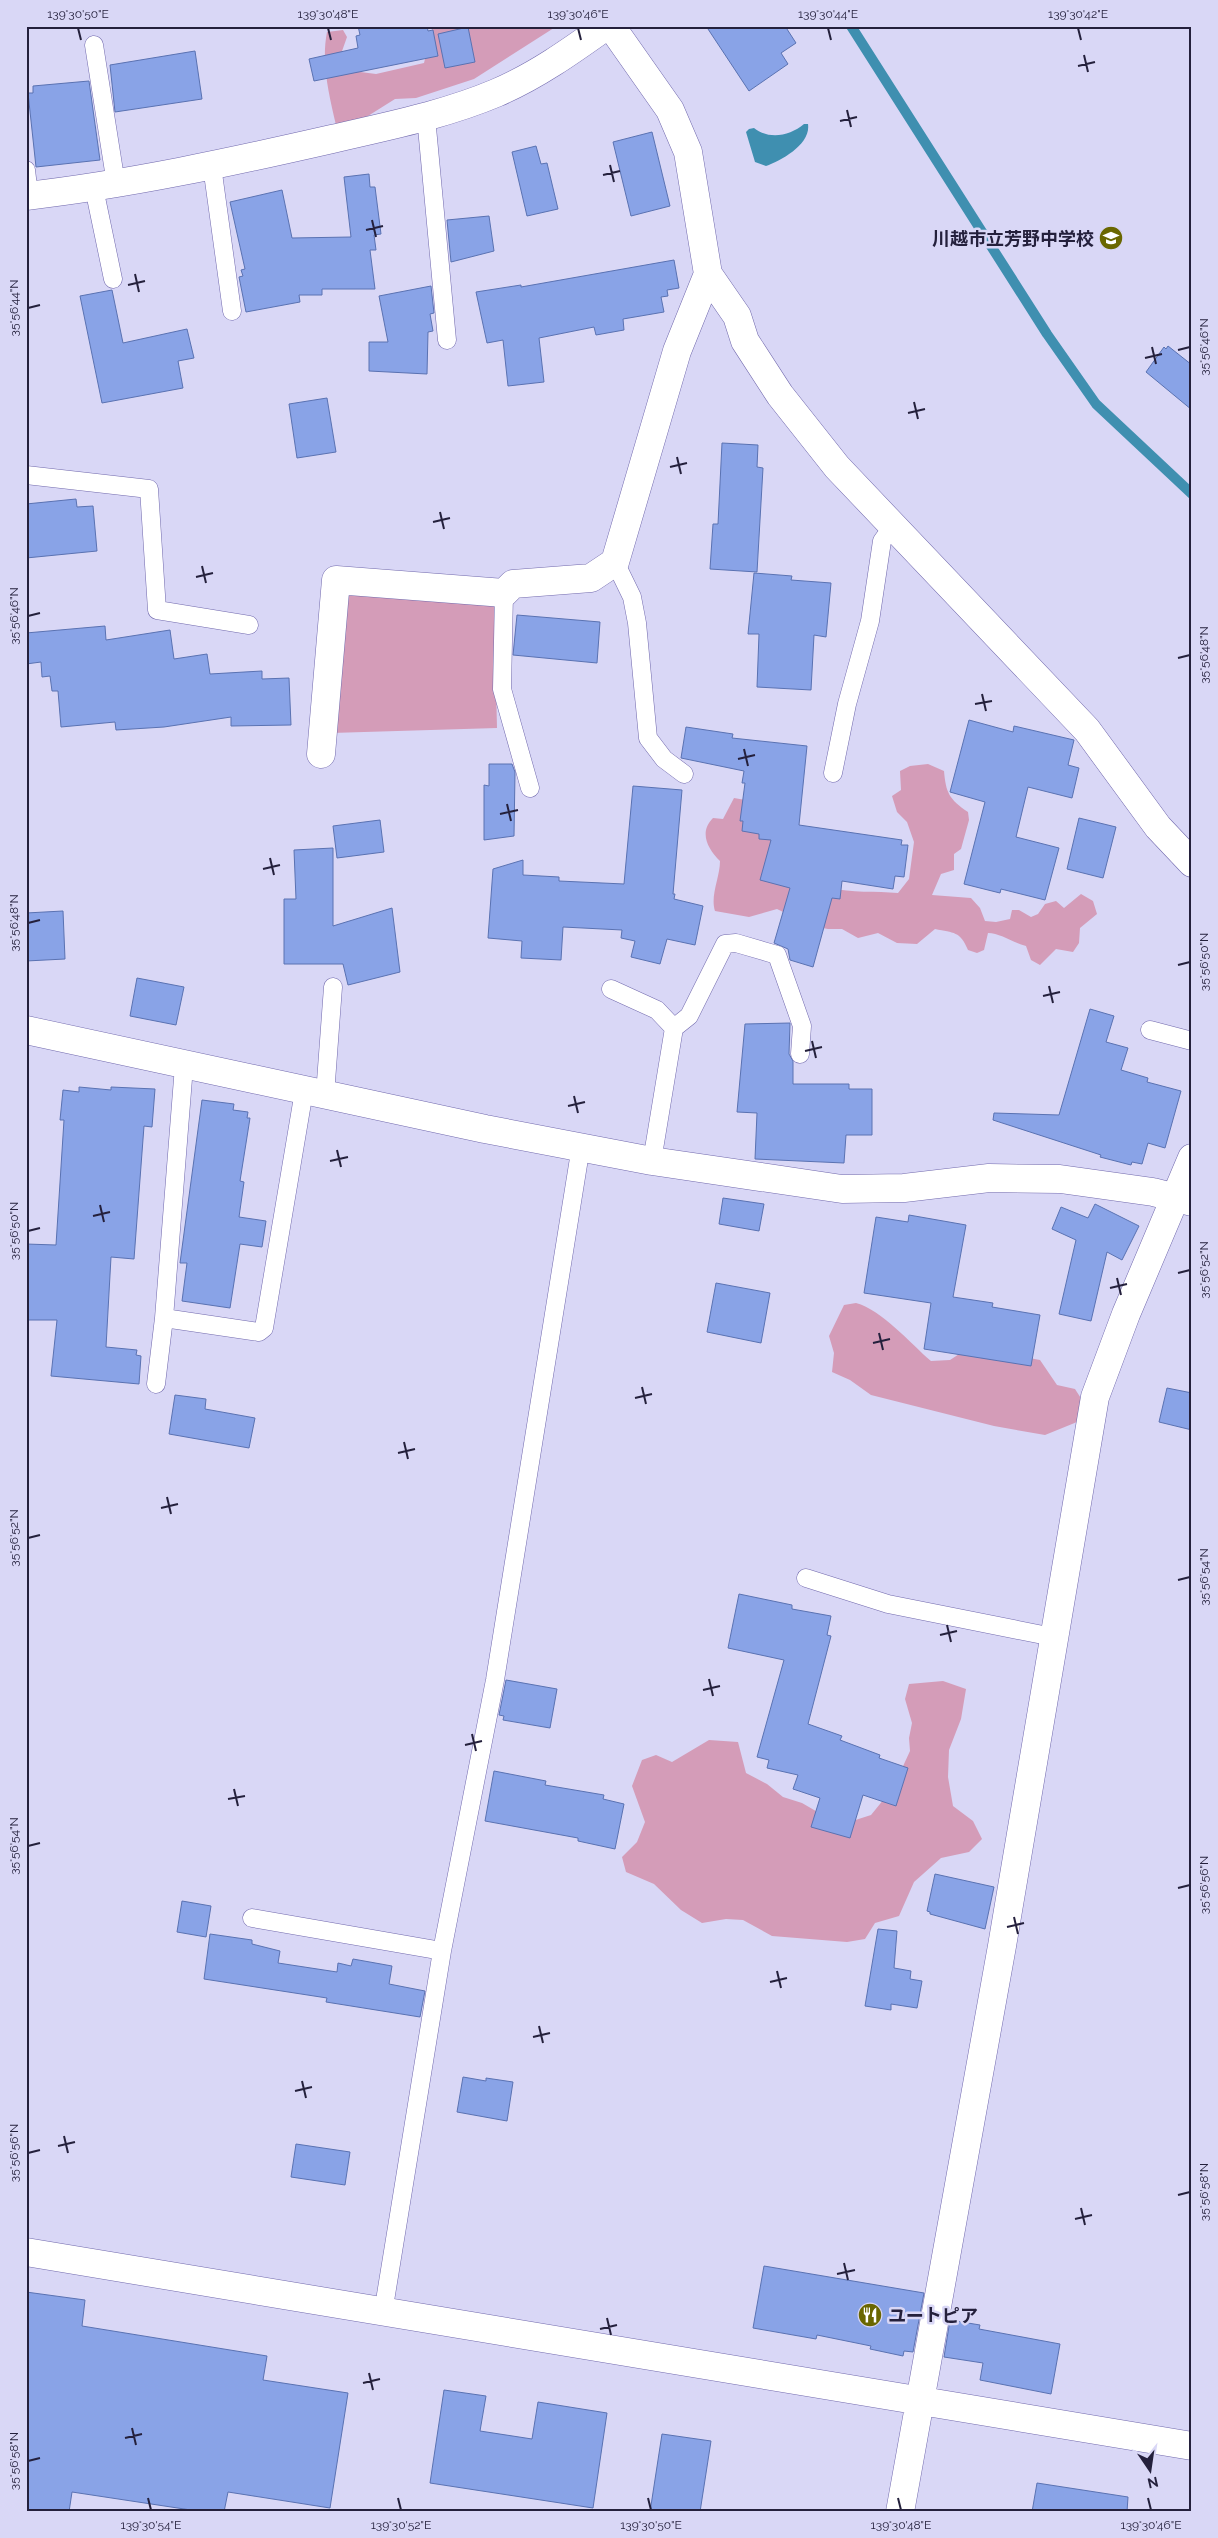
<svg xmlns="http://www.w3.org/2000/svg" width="1218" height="2538" font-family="Raleway,'Noto Sans JP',sans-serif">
<rect width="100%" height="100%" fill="#d9d7f6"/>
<path fill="#d49cb8" d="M 433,26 L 557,26 L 474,79 L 416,98 L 395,99 L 352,126 L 336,125 C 329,95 321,63 327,32 L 343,30 L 347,37 L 341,54 L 345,70 L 376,74 L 424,63 Z
M 342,591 L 494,602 L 497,728 L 331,733 Z
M 928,764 L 944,771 C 946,793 949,799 968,812 L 969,820 L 961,849 L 954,854 L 954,870 L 941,874 L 932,895 L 971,898 L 980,908 L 985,921 L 996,922 L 1010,919 L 1012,910 L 1019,910 L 1031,917 L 1038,914 L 1045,904 L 1056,901 L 1064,908 L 1081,894 L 1093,901 L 1097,914 L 1080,928 L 1079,943 L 1073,952 L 1056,949 L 1040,965 L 1031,960 L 1026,946 C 1014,943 1000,933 988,933 L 984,950 L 977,953 L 968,950 C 960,931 954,933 935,929 L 917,944 L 897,943 L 878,933 L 858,938 L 842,929 L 828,929 L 812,926 L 777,909 L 749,917 L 715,911 C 710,896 720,877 720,861 C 707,848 699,832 713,818 L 723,819 L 734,798 L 751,801 L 830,888 C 851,893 876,891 898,893 L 909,879 L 914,842 L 907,822 L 897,812 L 892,796 L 901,790 L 900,771 L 910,766 Z
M 856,1303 C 882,1310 910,1343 931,1361 L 950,1360 L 970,1347 L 1040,1360 L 1057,1385 L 1075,1389 L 1084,1403 L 1077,1422 L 1045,1435 L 994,1426 L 871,1395 L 850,1380 L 832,1372 L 834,1353 L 829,1336 L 844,1305 Z
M 943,1681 L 966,1689 L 961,1719 L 949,1750 L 948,1777 L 953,1806 L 973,1821 L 982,1839 L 969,1852 L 941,1858 L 914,1882 L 899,1916 L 875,1923 L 865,1939 L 847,1942 L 772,1936 L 743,1920 L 726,1919 L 702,1923 L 681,1910 L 654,1884 L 626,1872 L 622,1857 L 637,1842 L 645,1822 L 632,1786 L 642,1760 L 656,1755 L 672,1762 L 709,1740 L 738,1742 L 746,1773 L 767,1784 L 783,1797 L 802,1803 L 840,1825 L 871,1815 L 893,1788 L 910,1751 L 909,1738 L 912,1723 L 905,1699 L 909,1684 Z"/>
<path fill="#3f8fb0" d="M 804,124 L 808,124 C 811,144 782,160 766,166 L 755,162 L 746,132 L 749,129 L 754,128 C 769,140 790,136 804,124 Z"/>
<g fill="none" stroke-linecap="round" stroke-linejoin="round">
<path stroke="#3f8fb0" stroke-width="10" d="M 851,26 L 1047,334 L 1096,404 L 1192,494"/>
</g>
<path fill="#89a3e7" stroke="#5a72b2" d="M 358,26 L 427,26 L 428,31 L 433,30 L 438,56 L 314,81 L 309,59 L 358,48 L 356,36 L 360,35 Z
M 706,26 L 785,26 L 796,43 L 781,53 L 788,64 L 749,91 Z
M 468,27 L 475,62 L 445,68 L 438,34 Z
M 195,51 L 202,99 L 115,112 L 110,65 Z
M 89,81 L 100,160 L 36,167 L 28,93 L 33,93 L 33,86 Z
M 652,132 L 670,206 L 631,216 L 613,142 Z
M 536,146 L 541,164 L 547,163 L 558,209 L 527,216 L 512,152 Z
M 369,174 L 370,187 L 375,187 L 381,234 L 374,235 L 376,250 L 370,250 L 375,289 L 322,289 L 322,295 L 299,295 L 300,302 L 246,312 L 239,277 L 243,276 L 241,270 L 245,269 L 230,202 L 282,190 L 292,238 L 351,237 L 344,177 Z
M 489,216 L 494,251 L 451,262 L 447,220 Z
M 674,260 L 679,288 L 667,290 L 668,296 L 661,297 L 664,312 L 623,319 L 624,330 L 596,335 L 594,327 L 539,338 L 544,382 L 508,386 L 503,340 L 487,343 L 476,292 L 521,285 L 521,287 Z
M 431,286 L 434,313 L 430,314 L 433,331 L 428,332 L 427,374 L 369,371 L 369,342 L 388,342 L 379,296 Z
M 112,290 L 123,343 L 187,329 L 194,358 L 178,361 L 183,388 L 102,403 L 80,296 Z
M 1168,346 L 1192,365 L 1192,410 L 1146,372 L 1164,347 L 1166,349 Z
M 327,398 L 336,452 L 297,458 L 289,404 Z
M 722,443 L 758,445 L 757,467 L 763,468 L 757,572 L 710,569 L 713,524 L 718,524 Z
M 76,499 L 77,507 L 93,506 L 97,551 L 26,558 L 26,504 Z
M 754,573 L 792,576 L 791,580 L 831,583 L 826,637 L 814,635 L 811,690 L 757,687 L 759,634 L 748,634 Z
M 517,615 L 600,622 L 597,663 L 513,655 Z
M 105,626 L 106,640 L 170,630 L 174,659 L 207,654 L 210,674 L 262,671 L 262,679 L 289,678 L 291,725 L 231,726 L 231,717 L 164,727 L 116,730 L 115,722 L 61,727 L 58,691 L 52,691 L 50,676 L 42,677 L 41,662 L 26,664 L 26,633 Z
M 969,720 L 1013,732 L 1014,726 L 1074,740 L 1068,765 L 1079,768 L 1072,798 L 1028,787 L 1016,837 L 1059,848 L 1045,900 L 1001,889 L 1000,893 L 964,884 L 985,802 L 950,792 Z
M 686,727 L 733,734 L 732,738 L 807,746 L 799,825 L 902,840 L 901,845 L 908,845 L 904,877 L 895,876 L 893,889 L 842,881 L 840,899 L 832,898 L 813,967 L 790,960 L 788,949 L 774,943 L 790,888 L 760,880 L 771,840 L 759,839 L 759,834 L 742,831 L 743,821 L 740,821 L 745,783 L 742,783 L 744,771 L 681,758 Z
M 489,764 L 512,764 L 515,772 L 514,836 L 484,840 L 484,785 L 489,786 Z
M 633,786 L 682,790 L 673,894 L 675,894 L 674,899 L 703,906 L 695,945 L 667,939 L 660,964 L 631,957 L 635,941 L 621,938 L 622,930 L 563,927 L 561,960 L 521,958 L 522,941 L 488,938 L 493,869 L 523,860 L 523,875 L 559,877 L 559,881 L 624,884 Z
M 1079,818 L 1116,827 L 1103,878 L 1067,869 Z
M 380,820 L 384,852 L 337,858 L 333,826 Z
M 333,848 L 333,926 L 392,908 L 400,972 L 348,985 L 343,964 L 284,964 L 284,899 L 296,899 L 294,850 Z
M 63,911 L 65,959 L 26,961 L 26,913 Z
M 137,978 L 184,987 L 176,1025 L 130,1016 Z
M 1090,1009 L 1114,1016 L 1106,1042 L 1128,1048 L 1121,1070 L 1148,1078 L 1147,1082 L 1181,1091 L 1165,1148 L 1148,1143 L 1142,1164 L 1132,1162 L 1131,1165 L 1100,1157 L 1101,1155 L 993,1120 L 994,1113 L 1059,1115 Z
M 790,1023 L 789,1054 L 793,1061 L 793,1084 L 849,1084 L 849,1089 L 872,1089 L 872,1135 L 846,1135 L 844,1163 L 755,1159 L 757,1113 L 737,1112 L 745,1024 Z
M 79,1087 L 111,1090 L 111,1087 L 155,1089 L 152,1127 L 144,1126 L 134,1259 L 111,1257 L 106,1347 L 137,1350 L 136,1355 L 141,1356 L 139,1384 L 51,1376 L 57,1320 L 26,1320 L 26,1244 L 56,1245 L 64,1120 L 60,1120 L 63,1090 L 79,1092 Z
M 202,1100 L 234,1104 L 233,1110 L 248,1112 L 247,1118 L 250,1118 L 240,1181 L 244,1182 L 239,1217 L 266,1221 L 262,1247 L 240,1244 L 230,1308 L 182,1301 L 187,1263 L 180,1263 Z
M 723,1198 L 764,1204 L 759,1231 L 719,1224 Z
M 1095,1204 L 1139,1226 L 1122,1260 L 1107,1252 L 1091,1321 L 1059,1314 L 1076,1240 L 1052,1229 L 1061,1207 L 1088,1218 Z
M 909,1215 L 966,1225 L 953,1297 L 993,1303 L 992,1307 L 1040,1315 L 1031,1366 L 924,1349 L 931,1303 L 864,1293 L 876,1217 L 908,1222 Z
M 716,1283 L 770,1293 L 761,1343 L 707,1332 Z
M 1167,1388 L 1192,1393 L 1192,1430 L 1159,1422 Z
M 175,1395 L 206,1399 L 205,1409 L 255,1418 L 249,1448 L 169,1434 Z
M 739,1594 L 792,1605 L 792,1609 L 831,1616 L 827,1635 L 831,1636 L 808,1724 L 842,1736 L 840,1740 L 880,1755 L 879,1758 L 908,1768 L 896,1806 L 863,1795 L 850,1838 L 811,1827 L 820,1798 L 793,1789 L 798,1775 L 767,1768 L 769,1760 L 757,1757 L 784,1660 L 728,1648 Z
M 506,1680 L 557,1689 L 550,1728 L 503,1720 L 504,1716 L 499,1715 Z
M 494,1771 L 546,1781 L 545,1785 L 604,1795 L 603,1799 L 624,1804 L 615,1849 L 578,1841 L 578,1838 L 485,1821 Z
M 935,1874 L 994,1887 L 985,1929 L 930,1914 L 930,1912 L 927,1911 Z
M 182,1901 L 211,1906 L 206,1937 L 177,1932 Z
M 878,1929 L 897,1931 L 894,1968 L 911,1971 L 910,1979 L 922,1981 L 917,2008 L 891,2004 L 891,2010 L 865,2006 Z
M 210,1934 L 252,1940 L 252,1944 L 280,1951 L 278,1963 L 337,1972 L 338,1963 L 351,1966 L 353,1959 L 392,1966 L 389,1984 L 425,1991 L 420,2017 L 326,2002 L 327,1998 L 204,1979 Z
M 463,2077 L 486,2081 L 486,2078 L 513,2082 L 507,2121 L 457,2112 Z
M 296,2144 L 350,2152 L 345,2185 L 291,2177 Z
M 764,2266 L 924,2293 L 913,2352 L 904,2351 L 903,2356 L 870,2349 L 871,2346 L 817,2335 L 816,2339 L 753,2328 Z
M 26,2292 L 85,2300 L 82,2326 L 267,2356 L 263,2380 L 348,2393 L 330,2508 L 228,2492 L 224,2512 L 204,2512 L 72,2492 L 69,2512 L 26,2512 Z
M 950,2320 L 980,2325 L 979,2329 L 1060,2344 L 1051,2394 L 980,2380 L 983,2363 L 944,2357 Z
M 444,2390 L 486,2396 L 480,2431 L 532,2439 L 538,2402 L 607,2413 L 593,2508 L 430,2483 Z
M 662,2434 L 711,2441 L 700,2512 L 650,2512 Z
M 1037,2483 L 1128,2497 L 1127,2512 L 1032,2512 Z"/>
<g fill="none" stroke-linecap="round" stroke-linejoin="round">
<g stroke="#7169ad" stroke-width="19">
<path id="service" d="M 94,45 L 116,184
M 426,117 L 447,340
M 212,166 L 232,311
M 26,170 L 29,195
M 94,188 L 113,279
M 26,475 L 149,489 L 157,610 L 249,625
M 615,562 L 632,597 L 637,623 L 648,738 L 664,759 L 684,774
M 504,593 L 502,689 L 530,788
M 833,773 L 847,704 L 870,621 L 882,541 L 893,526
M 611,989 L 657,1010 L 674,1028 L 652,1161
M 674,1028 L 689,1016 L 725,944 L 736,943 L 777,955 L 802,1026 L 800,1054
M 1150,1030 L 1192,1041
M 184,1066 L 164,1318 L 259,1332 L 264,1328 L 304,1091
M 325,1095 L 333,987
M 156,1384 L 164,1318
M 806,1578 L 888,1604 L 1053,1637
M 252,1918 L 442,1951
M 383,2313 L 442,1951 L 495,1680 L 581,1146"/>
</g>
<g stroke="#7169ad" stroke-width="29">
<path id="minor" d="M 611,26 L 670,110 L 688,152 L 708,274 L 737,316 L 745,341 L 780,395 L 837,467 L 1087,730 L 1158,827 L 1192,863
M 321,754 L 336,580 L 504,593 L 513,584 L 591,578 L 615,562 L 677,351 L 708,274
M 26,1030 L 485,1129 L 652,1161 L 842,1189 L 904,1188 L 989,1178 L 1060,1179 L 1153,1192 L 1192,1202
M 26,2252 L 1192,2446
M 900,2512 L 1002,1946 L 1095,1397 L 1126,1314 L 1192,1158"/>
</g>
<g stroke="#7169ad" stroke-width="29">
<path id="tertiary" d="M 26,196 C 130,184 231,162 332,139 C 387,126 444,115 496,93 C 536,76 571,51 606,26"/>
</g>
<use href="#service" stroke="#fff" stroke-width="18"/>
<use href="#minor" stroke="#fff" stroke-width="28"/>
<use href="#tertiary" stroke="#fff" stroke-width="28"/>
</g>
<path fill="none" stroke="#24203c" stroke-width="2" d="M 78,28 L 81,40M 328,28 L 331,40M 578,28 L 581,40M 828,28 L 831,40M 1078,28 L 1081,40M 1084,55 L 1088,72M 1078,66 L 1095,62M 847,110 L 851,127M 840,121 L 857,117M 610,165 L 614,182M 603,175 L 620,171M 372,220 L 376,237M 366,230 L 383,226M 135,274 L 139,292M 128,285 L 145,281M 28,308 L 40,305M 1152,347 L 1156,364M 1178,350 L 1190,347M 1145,358 L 1162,354M 914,402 L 918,419M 908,413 L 925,409M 677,457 L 681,474M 670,467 L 687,463M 440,512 L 444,529M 433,522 L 450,518M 202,566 L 206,583M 196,577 L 213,573M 28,616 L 40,613M 1178,658 L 1190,655M 982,694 L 986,711M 975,704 L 992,701M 744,749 L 748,766M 738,759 L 755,755M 507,804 L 511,821M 500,814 L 518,810M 270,858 L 274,875M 263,869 L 280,865M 28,923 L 40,920M 1178,965 L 1190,962M 1049,986 L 1053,1003M 1043,996 L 1060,992M 812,1041 L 816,1058M 805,1051 L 822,1047M 574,1096 L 578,1113M 568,1106 L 585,1102M 337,1150 L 341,1167M 330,1161 L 348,1157M 100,1205 L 104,1222M 93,1216 L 110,1212M 28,1231 L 40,1228M 1178,1273 L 1190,1270M 1117,1278 L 1121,1295M 1110,1288 L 1127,1284M 879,1333 L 883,1350M 873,1343 L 890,1339M 642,1387 L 646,1404M 635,1398 L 652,1394M 404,1442 L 408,1459M 398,1453 L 415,1449M 167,1497 L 171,1514M 161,1508 L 178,1504M 28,1538 L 40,1535M 1178,1580 L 1190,1577M 947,1625 L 951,1642M 940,1635 L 957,1631M 709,1679 L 713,1696M 703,1690 L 720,1686M 472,1734 L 476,1751M 465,1745 L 482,1741M 234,1789 L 238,1806M 228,1799 L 245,1796M 28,1846 L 40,1843M 1178,1888 L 1190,1885M 1014,1917 L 1018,1934M 1007,1927 L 1024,1923M 777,1971 L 781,1988M 770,1982 L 787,1978M 539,2026 L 543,2043M 533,2037 L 550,2033M 302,2081 L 306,2098M 295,2091 L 312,2087M 64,2136 L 68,2153M 58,2146 L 75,2142M 28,2153 L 40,2150M 1178,2195 L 1190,2192M 1081,2208 L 1085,2225M 1075,2219 L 1092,2215M 844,2263 L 848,2280M 837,2274 L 855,2270M 607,2318 L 611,2335M 600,2329 L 617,2325M 369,2373 L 373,2390M 363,2383 L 380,2379M 132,2428 L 136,2445M 125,2438 L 142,2434M 28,2461 L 40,2458M 148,2498 L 151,2510M 398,2498 L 401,2510M 648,2498 L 651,2510M 898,2498 L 901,2510M 1148,2498 L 1151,2510"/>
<defs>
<g id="school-disc" transform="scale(1.25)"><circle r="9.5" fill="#6a6700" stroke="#d9d7f6"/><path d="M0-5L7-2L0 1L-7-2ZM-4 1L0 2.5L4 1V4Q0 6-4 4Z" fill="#fff"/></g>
<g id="restaurant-disc" transform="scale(1.25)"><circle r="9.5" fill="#6a6700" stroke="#d9d7f6"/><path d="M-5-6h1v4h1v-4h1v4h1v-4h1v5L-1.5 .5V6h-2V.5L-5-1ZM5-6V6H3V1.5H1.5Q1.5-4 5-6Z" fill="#fff"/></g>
</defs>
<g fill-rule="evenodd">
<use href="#school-disc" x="1111" y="238"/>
<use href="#restaurant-disc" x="870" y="2315"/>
</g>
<g text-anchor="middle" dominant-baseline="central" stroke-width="5" stroke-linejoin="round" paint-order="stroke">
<g font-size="18" font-weight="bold" fill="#24203c" stroke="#d9d7f6" text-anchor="end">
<text x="1094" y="238">川越市立芳野中学校</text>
<text x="888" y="2315" text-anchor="start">ユートピア</text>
</g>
</g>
<rect width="1218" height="2538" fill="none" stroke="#d9d7f6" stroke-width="55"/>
<g transform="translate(1150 2470) rotate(167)" stroke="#d9d7f6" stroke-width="4" paint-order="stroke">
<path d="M0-4L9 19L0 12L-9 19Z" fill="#24203c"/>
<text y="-8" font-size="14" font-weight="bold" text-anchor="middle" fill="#24203c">N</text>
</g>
<rect x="28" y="28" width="1162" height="2482" fill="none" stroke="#24203c" stroke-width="2"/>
<g font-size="12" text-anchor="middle" fill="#24203c">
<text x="78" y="18">139°30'50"E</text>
<text x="328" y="18">139°30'48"E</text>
<text x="578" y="18">139°30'46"E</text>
<text x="828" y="18">139°30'44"E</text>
<text x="1078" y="18">139°30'42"E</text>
<text transform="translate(14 308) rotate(-90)" y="4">35°56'44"N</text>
<text transform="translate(1204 347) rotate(-90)" y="4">35°56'46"N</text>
<text transform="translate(14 616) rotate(-90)" y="4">35°56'46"N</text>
<text transform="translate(1204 655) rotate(-90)" y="4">35°56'48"N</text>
<text transform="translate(14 923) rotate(-90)" y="4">35°56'48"N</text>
<text transform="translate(1204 962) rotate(-90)" y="4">35°56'50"N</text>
<text transform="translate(14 1231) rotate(-90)" y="4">35°56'50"N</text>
<text transform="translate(1204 1270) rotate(-90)" y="4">35°56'52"N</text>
<text transform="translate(14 1538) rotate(-90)" y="4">35°56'52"N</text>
<text transform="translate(1204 1577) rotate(-90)" y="4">35°56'54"N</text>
<text transform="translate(14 1846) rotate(-90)" y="4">35°56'54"N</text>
<text transform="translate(1204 1885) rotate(-90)" y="4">35°56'56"N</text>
<text transform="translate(14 2153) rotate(-90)" y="4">35°56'56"N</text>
<text transform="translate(1204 2192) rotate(-90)" y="4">35°56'58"N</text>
<text transform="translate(14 2461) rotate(-90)" y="4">35°56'58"N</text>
<text x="151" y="2529">139°30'54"E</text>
<text x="401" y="2529">139°30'52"E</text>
<text x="651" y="2529">139°30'50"E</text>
<text x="901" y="2529">139°30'48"E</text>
<text x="1151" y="2529">139°30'46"E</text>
</g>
</svg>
